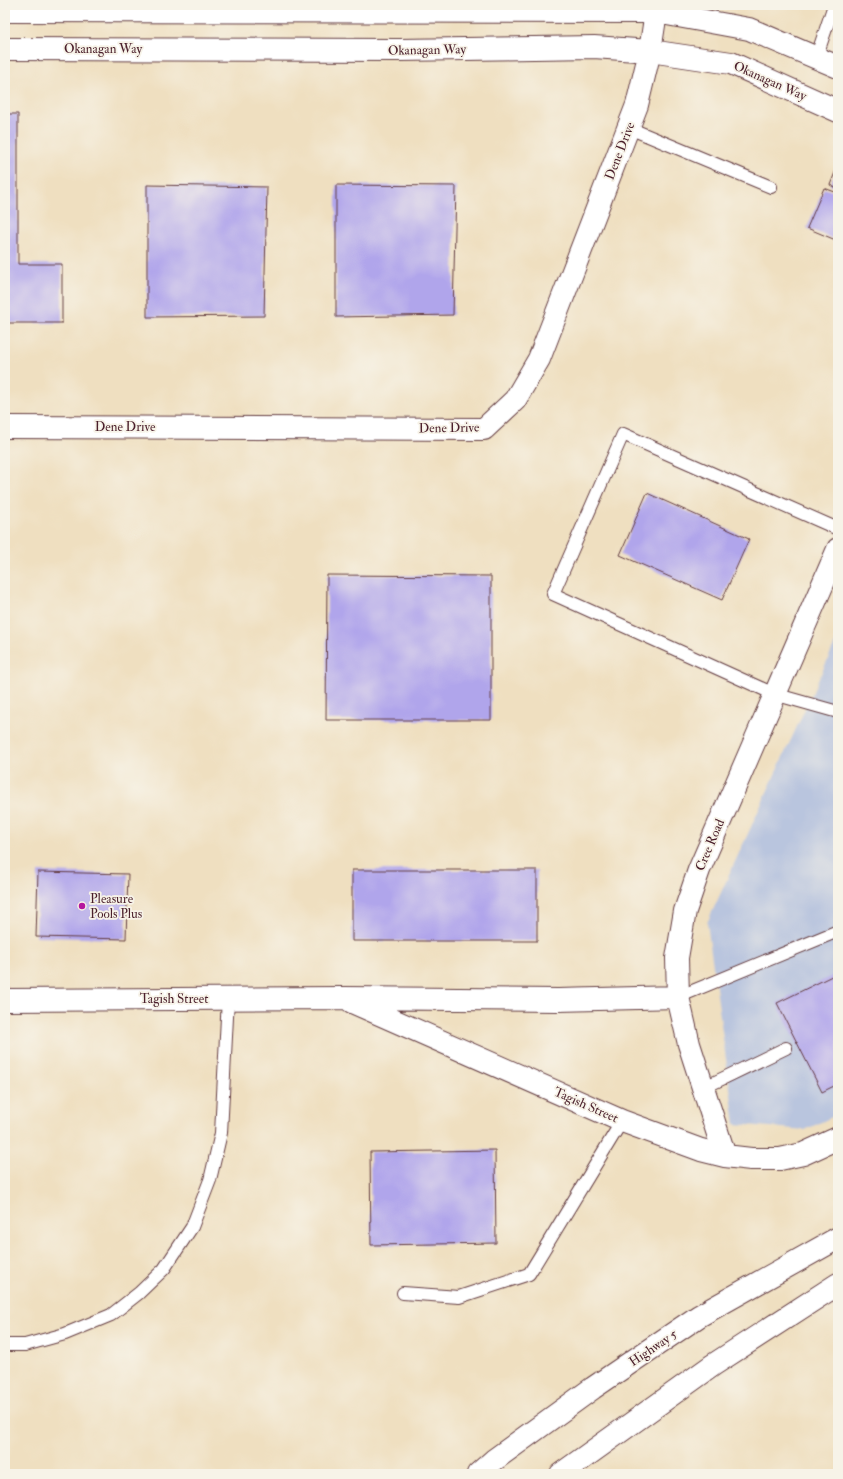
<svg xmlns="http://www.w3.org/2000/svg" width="843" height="1479" font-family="'IM FELL Double Pica',serif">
<rect width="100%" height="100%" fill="#f7f3e8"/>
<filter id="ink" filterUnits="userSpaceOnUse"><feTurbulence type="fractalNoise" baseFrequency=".025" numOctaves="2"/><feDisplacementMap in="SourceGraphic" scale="8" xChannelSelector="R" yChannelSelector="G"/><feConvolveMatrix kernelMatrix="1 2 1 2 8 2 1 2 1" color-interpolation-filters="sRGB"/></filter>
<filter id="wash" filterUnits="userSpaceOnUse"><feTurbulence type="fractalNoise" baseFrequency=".012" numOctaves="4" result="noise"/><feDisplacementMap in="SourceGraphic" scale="16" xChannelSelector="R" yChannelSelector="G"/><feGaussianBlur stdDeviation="0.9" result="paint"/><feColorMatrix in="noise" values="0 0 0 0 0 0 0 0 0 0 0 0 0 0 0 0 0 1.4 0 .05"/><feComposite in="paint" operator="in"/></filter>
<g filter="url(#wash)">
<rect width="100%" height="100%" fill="#efdfc0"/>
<path fill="#b9c5de" d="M 838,637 L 838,1114 L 805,1130 L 735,1124 L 707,923 Z"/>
<g id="blocks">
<path fill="#b0a5eb" d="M 5,114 L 18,114 L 18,264 L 62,264 L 62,323 L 5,323 Z
M 838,165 L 838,189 L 830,185 Z
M 147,185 L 267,187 L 264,316 L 147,317 Z
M 336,185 L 456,186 L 453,315 L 336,317 Z
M 824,188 L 838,193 L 838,241 L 807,228 Z
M 647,493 L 749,539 L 722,600 L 620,555 Z
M 327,575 L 491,576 L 491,720 L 326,720 Z
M 352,870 L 537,870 L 537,941 L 352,941 Z
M 38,872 L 128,874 L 126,939 L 36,937 Z
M 838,973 L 838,1084 L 822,1092 L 777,1003 Z
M 495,1150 L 496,1243 L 371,1245 L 370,1152 Z"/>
</g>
</g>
<g filter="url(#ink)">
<use href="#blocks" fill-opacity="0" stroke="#633c41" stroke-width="1"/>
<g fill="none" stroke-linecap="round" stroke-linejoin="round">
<g stroke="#633c41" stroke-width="14">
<path id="lane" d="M 816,58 L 834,5
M 629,128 L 771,187
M 838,529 L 623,434 L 553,594 L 774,694 L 838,712
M 678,997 L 838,931
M 703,1088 L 786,1048
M 403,1293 L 459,1297 L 529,1274 L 622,1121
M 5,1345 L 25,1345 L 65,1334 L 111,1315 L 139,1293 L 164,1269 L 192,1227 L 210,1180 L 221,1133 L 228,998"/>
</g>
<g stroke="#633c41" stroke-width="24">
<path id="street" d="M 5,11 L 656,12 L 749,29 L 838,67
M 5,49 L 399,50 L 594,47 L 650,51 L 731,63 L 838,111
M 5,427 L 484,429 L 515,400 L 539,359 L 637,105 L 650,51 L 656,12
M 5,1000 L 344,998 L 558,1000 L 678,997
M 352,1002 L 622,1121 L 701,1150 L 725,1156 L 751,1159 L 780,1159 L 803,1154 L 838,1138
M 725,1156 L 689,1044 L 678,997 L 677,958 L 685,911 L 699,870 L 838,549"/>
</g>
<g stroke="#633c41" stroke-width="24">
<path id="highway" d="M 478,1474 L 494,1460 L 593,1388 L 699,1316 L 838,1238
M 561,1474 L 713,1365 L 838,1284"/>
</g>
<use href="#lane" stroke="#fff" stroke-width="12"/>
<use href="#street" stroke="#fff" stroke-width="22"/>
<use href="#highway" stroke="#fff" stroke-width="22"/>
</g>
</g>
<circle fill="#b5179e" stroke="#f7f3e8" stroke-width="1.5" cx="82" cy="906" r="4"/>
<g text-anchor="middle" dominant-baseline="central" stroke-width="3.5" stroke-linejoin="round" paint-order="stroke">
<g font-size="13" fill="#4a1f2b" stroke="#f7f3e8">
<text x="103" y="49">Okanagan Way</text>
<text transform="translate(427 50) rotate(-1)">Okanagan Way</text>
<text transform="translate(770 81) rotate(24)">Okanagan Way</text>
<text transform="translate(620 151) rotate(-69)">Dene Drive</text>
<text x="125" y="427">Dene Drive</text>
<text transform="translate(449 428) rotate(-1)">Dene Drive</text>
<text transform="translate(710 845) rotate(-67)">Cree Road</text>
<text x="174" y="999">Tagish Street</text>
<text transform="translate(586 1105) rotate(24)">Tagish Street</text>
<text transform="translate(653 1348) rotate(-34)">Highway 5</text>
</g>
<g font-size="13" fill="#4a1f2b" stroke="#f7f3e8" text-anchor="start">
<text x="90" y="899">Pleasure<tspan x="90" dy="15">Pools Plus</tspan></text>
</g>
</g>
<rect width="843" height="1479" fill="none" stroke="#f7f3e8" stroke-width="20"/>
</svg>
